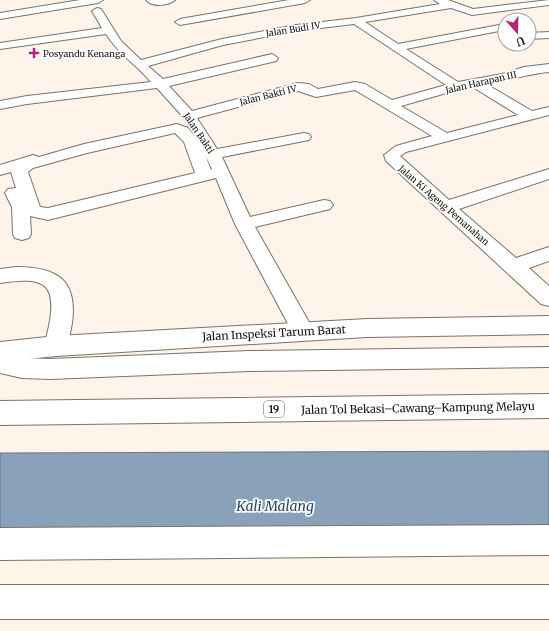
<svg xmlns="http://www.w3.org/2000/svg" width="549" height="631" font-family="Merriweather,serif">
<rect width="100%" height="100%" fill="#fff4e9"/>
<path fill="#8aa1ba" stroke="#677686" d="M 549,451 L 549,540 L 0,544 L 0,453 Z"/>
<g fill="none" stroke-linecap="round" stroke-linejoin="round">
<g stroke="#7a7167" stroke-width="2">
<path id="street" d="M 80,0 L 103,0 L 98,3 L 0,19 L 0,13 Z
M 146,0 L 175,0 C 168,6 152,7 146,0 Z
M 289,0 L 310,0 L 305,3 L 180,25 L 175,22 L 180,19 Z
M 434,0 L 448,0 L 473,9 L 549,0 L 549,5 L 472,15 L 451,8 L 365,22 L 398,44 L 499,25 L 505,26 L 505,32 L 499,31 L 406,49 L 458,82 L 502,74 L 524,67 L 549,64 L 549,72 C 527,74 507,81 486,84 L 532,111 L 549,107 L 549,115 L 406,152 L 400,156 L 449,200 L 549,169 L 549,179 L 459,209 L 516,258 L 549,247 L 549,261 L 529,268 L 549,286 L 549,306 L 541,304 L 386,161 L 384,155 L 396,146 L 432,136 L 355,90 L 316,97 L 298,91 L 197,118 L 217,149 L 304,133 L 309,134 L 311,137 L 309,140 L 304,141 L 222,157 L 250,217 L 324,200 L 330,201 L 333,205 L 330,209 L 255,227 L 314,331 L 311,337 L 303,340 L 295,337 L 235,224 L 216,178 L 48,220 L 30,216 L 31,234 L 29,238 L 22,240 L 15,238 L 13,234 L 12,207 L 5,193 L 8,189 L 16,188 L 11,172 L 0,175 L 0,165 L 33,155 L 39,157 L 84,144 L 177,124 L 188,128 L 196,138 L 184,118 L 157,88 L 27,104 L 0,109 L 0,101 L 27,96 L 151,82 C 136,64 119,55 106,34 L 0,49 L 0,43 L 102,28 L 92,11 L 97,8 L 101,9 L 121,41 L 141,60 L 222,39 L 296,25 L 356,18 L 440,4 ZM 354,24 L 446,85 L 392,100 L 365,84 L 355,82 L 318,89 L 309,84 L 298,83 L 192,111 L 169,86 L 276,61 L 278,58 L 272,54 L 163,79 L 148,66 L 223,45 L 296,31 ZM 471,86 L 518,115 L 447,133 L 401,106 ZM 175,133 L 184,142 L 195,173 L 48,208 L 40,207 L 28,172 L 33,168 L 87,153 ZM 205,155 L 212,169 L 211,170 Z
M 549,32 L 549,38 L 529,39 L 529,33 Z
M 16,267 C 56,267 78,279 72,323 C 70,333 69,343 64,353 L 56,356 L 48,353 C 43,343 47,336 49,326 C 58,280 41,277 0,283 L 0,269 Z"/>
</g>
<g stroke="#7a7167" stroke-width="2">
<path id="primary" d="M 549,316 L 549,334 L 367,337 L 56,356 L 0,362 L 0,342 L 56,336 L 367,319 Z"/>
</g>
<g stroke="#7a7167" stroke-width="2">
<path id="highway" d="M 549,347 L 549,367 L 249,371 L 50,379 L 22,378 L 0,373 L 0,353 L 22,358 L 50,359 L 249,351 Z
M 549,394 L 549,418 L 0,425 L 0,401 Z
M 549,525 L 549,555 L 0,560 L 0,528 Z
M 0,585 L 549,585 L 549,619 L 0,619 Z"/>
</g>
<use href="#street" fill="#fff" fill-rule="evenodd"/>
<use href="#primary" fill="#fff" fill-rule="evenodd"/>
<use href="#highway" fill="#fff" fill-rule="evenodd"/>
</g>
<path fill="#ac2a77" stroke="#fff" stroke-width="1.5" d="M32 47h4v4h4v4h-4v4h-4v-4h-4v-4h4z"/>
<g text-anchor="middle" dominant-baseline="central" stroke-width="3.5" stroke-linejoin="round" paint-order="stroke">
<g font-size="9" fill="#15120e" stroke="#fff">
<text transform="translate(293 29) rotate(-9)">Jalan Budi IV</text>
<text transform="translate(481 82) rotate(-13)">Jalan Harapan III</text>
<text transform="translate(268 95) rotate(-14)">Jalan Bakti IV</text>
<text transform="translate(199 133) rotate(56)">Jalan Bakti</text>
<text transform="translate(444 205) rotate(41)">Jalan Ki Ageng Pemanahan</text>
</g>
<g font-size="9" fill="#15120e" stroke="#fff" text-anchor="start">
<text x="43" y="53">Posyandu Kenanga</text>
</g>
<rect fill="#fff" stroke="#5b5956" stroke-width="1" x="264" y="401" width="20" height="16" rx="3"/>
<g font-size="10" font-weight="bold" fill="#15120e">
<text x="274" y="409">19</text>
</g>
<g font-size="11" fill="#15120e" stroke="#fff">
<text transform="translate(274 333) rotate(-3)">Jalan Inspeksi Tarum Barat</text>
<text transform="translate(418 408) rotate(-1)">Jalan Tol Bekasi–Cawang–Kampung Melayu</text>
</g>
<g font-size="14" font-style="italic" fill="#26486e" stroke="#fff">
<text x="275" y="506">Kali Malang</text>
</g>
</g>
<g transform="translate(517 32) rotate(160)"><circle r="19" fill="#ffffff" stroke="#a1a09f"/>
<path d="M0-3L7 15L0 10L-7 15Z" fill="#ac2a77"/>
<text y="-6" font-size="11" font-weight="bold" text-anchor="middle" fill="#15120e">U</text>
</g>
</svg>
